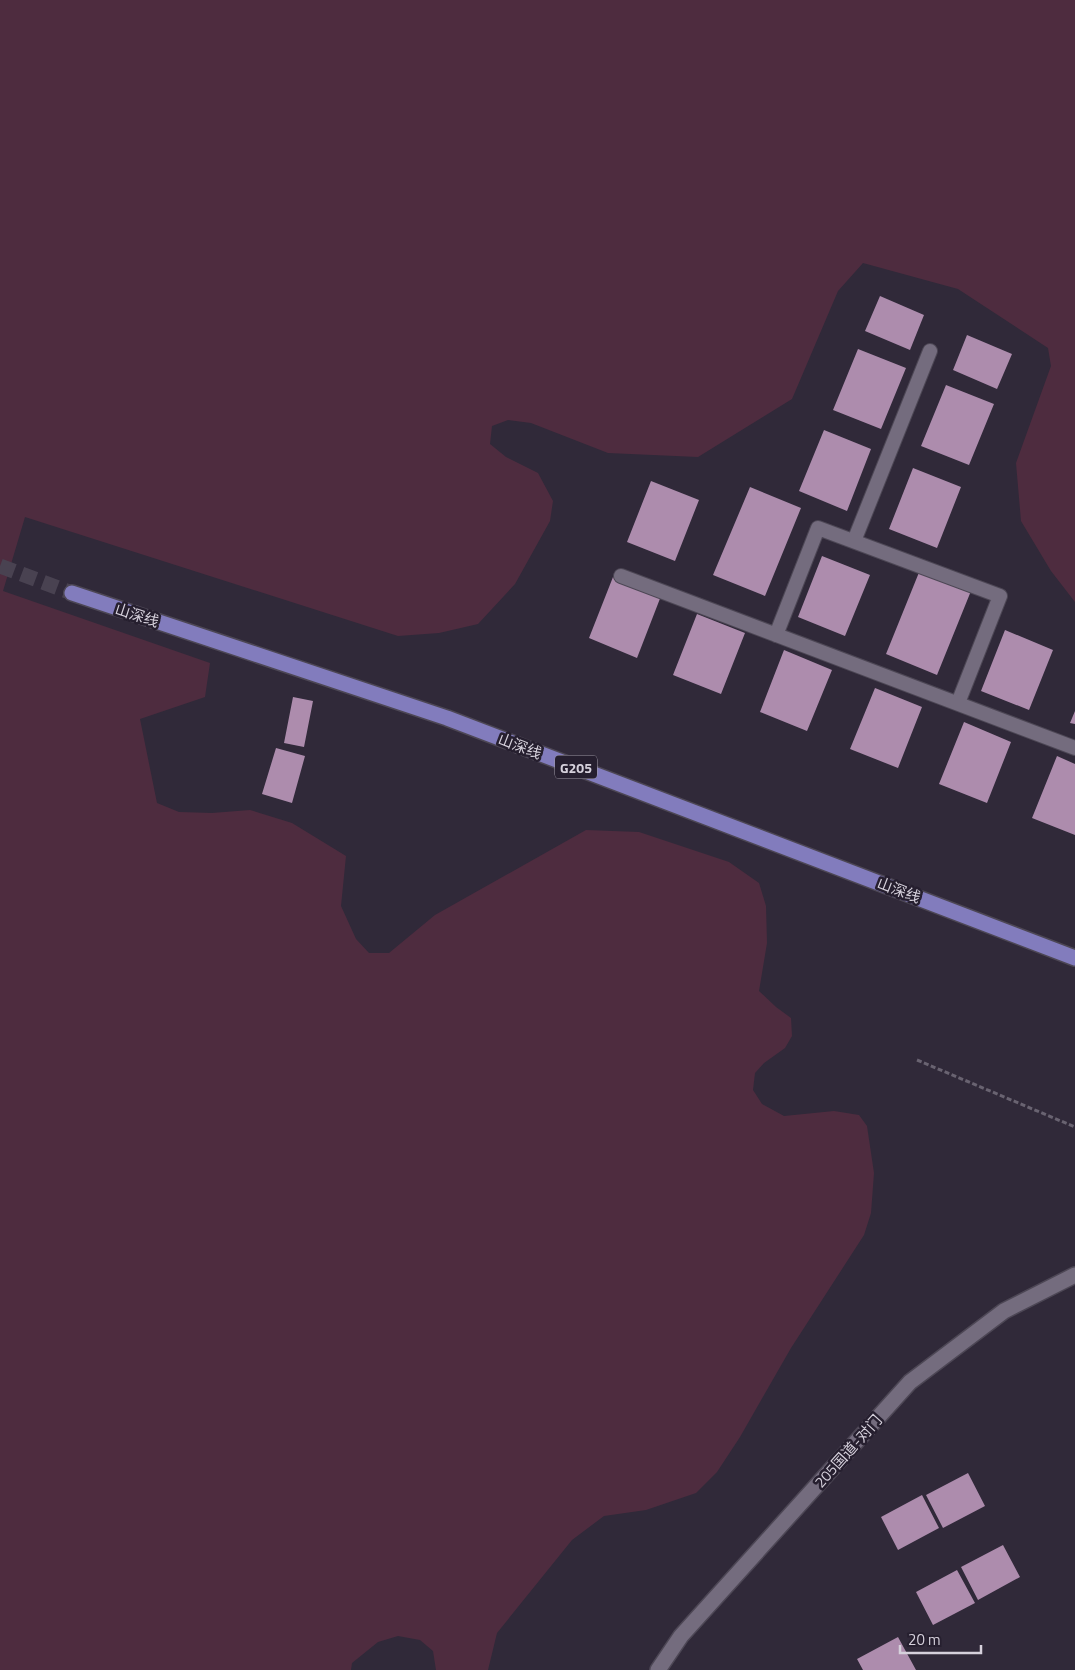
<svg xmlns="http://www.w3.org/2000/svg" width="1075" height="1670" font-family="'Titillium Web','Noto Sans SC',sans-serif">
<rect width="100%" height="100%" fill="#302939"/>
<path fill="#4e2c3f" d="M 0,0 L 1075,0 L 1075,602 L 1051,571 L 1021,521 L 1016,463 L 1051,366 L 1048,348 L 958,289 L 863,263 L 838,291 L 792,399 L 698,457 L 608,453 L 531,423 L 508,420 L 492,426 L 490,444 L 506,457 L 538,473 L 553,501 L 550,521 L 515,584 L 478,624 L 439,633 L 398,636 L 25,517 L 3,591 L 210,663 L 205,697 L 140,719 L 157,803 L 179,812 L 212,813 L 250,810 L 292,823 L 346,856 L 341,906 L 356,939 L 369,953 L 389,953 L 435,915 L 586,830 L 639,832 L 729,862 L 759,883 L 766,906 L 767,943 L 759,991 L 776,1007 L 791,1018 L 792,1036 L 785,1048 L 764,1063 L 755,1073 L 753,1090 L 762,1104 L 784,1116 L 834,1111 L 859,1115 L 867,1126 L 874,1173 L 871,1213 L 864,1235 L 791,1348 L 740,1437 L 717,1472 L 696,1493 L 646,1510 L 604,1516 L 572,1540 L 497,1633 L 488,1670 L 436,1670 L 433,1651 L 420,1640 L 398,1636 L 378,1642 L 352,1663 L 351,1670 L 0,1670 Z"/>
<path fill="#ad8cad" d="M 880,296 L 924,315 L 910,350 L 865,331 Z
M 967,335 L 1012,354 L 997,389 L 953,370 Z
M 858,349 L 906,368 L 881,429 L 833,410 Z
M 946,385 L 994,404 L 969,465 L 921,446 Z
M 824,430 L 871,449 L 847,511 L 799,491 Z
M 913,468 L 961,487 L 937,548 L 889,529 Z
M 651,481 L 699,500 L 675,561 L 627,542 Z
M 750,487 L 801,508 L 765,596 L 713,575 Z
M 822,556 L 870,575 L 845,636 L 798,617 Z
M 922,565 L 973,586 L 937,675 L 886,654 Z
M 613,577 L 661,596 L 637,658 L 589,638 Z
M 697,614 L 745,633 L 721,694 L 673,675 Z
M 1005,630 L 1053,650 L 1029,710 L 981,691 Z
M 784,650 L 832,670 L 807,731 L 760,712 Z
M 875,688 L 922,707 L 898,768 L 850,749 Z
M 293,697 L 313,701 L 304,747 L 284,743 Z
M 1075,711 L 1075,724 L 1070,723 Z
M 964,722 L 1011,742 L 987,803 L 939,784 Z
M 276,748 L 305,756 L 292,803 L 262,794 Z
M 1057,756 L 1075,764 L 1075,835 L 1032,818 Z
M 968,1473 L 985,1506 L 943,1528 L 926,1495 Z
M 922,1495 L 939,1528 L 898,1550 L 881,1517 Z
M 1003,1545 L 1020,1577 L 978,1600 L 961,1567 Z
M 957,1570 L 975,1603 L 933,1625 L 916,1592 Z
M 898,1637 L 916,1670 L 863,1670 L 857,1659 Z"/>
<g fill="none" stroke-linecap="round" stroke-linejoin="round">
<path stroke="#494251" stroke-width="15" stroke-dasharray="15 8" stroke-linecap="butt" d="M 0,566 L 72,593"/>
<g stroke="#4d4755" stroke-width="16">
<path id="service" d="M 854,541 L 930,351
M 621,576 L 1075,748
M 776,635 L 818,528 L 1000,596 L 958,703"/>
</g>
<g stroke="#4d4755" stroke-width="18">
<path id="minor" d="M 658,1670 L 681,1636 L 910,1382 L 1004,1311 L 1075,1275"/>
</g>
<g stroke="#4d4755" stroke-width="18">
<path id="trunk" d="M 72,593 L 447,718 L 1075,958"/>
</g>
<path stroke="#696371" stroke-width="3" stroke-dasharray="5 2.5" stroke-linecap="butt" d="M 917,1060 L 1075,1127"/>
<use href="#service" stroke="#746c7e" stroke-width="14"/>
<use href="#minor" stroke="#746c7e" stroke-width="15"/>
<use href="#trunk" stroke="#827cbd" stroke-width="15"/>
</g>
<g text-anchor="middle" dominant-baseline="central" stroke-width="5" stroke-linejoin="round" paint-order="stroke">
<rect fill="#261f2f" stroke="#a19ca8" stroke-width="1" x="555" y="755.5" width="42" height="23" rx="4"/>
<g font-size="14" font-weight="bold" fill="#d6d1dc">
<text x="576" y="767">G205</text>
</g>
<g font-size="15" fill="#d6d1dc" stroke="#261f2f">
<text transform="translate(137 615) rotate(18)">山深线</text>
<text transform="translate(520 746) rotate(21)">山深线</text>
<text transform="translate(899 890) rotate(21)">山深线</text>
<text transform="translate(848 1451) rotate(-48)">205国道-对门</text>
</g>
</g>
<path d="M900 1645v8h81v-8" fill="none" stroke="#d6d1dc" stroke-width="2.5"/>
<text x="908" y="1645" font-size="15" fill="#d6d1dc" stroke="#261f2f" stroke-width="4" paint-order="stroke">20 m</text>
</svg>
